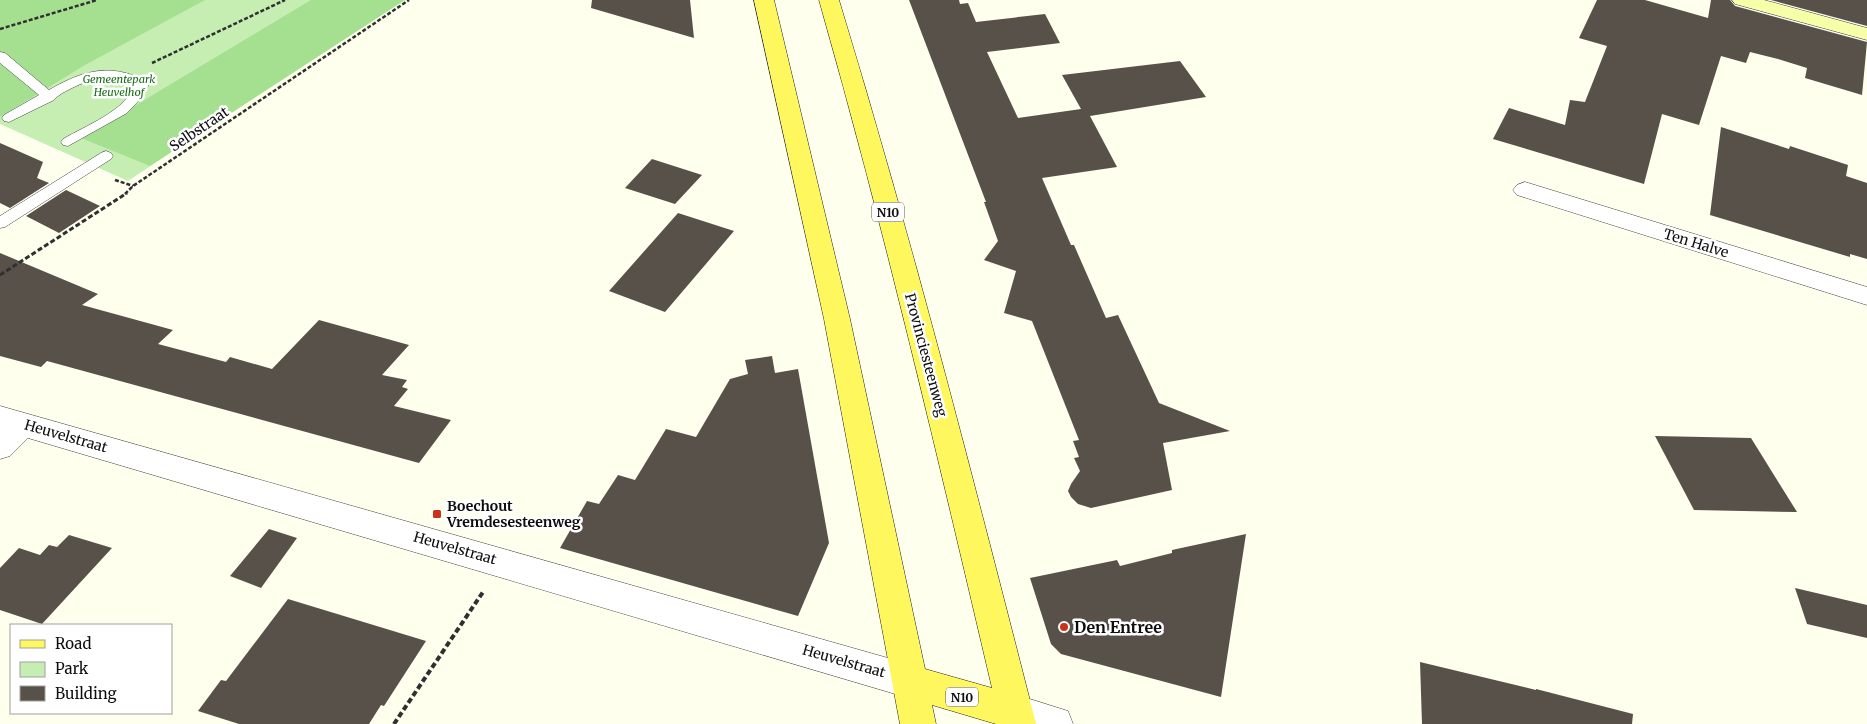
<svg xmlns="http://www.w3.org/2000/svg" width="1867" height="724" font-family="Merriweather,serif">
<rect width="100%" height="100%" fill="#ffe"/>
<path fill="#c6eeb3" d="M 0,0 L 400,0 L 128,181 L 0,124 Z"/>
<path fill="#a5e091" d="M 0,0 L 205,0 L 85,65 L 0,117 Z
M 311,0 L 405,0 L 150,166 L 81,138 Z"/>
<path fill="#585149" d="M 592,0 L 690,0 L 694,38 L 591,8 Z
M 909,0 L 959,0 L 960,4 L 968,3 L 976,22 L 1045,14 L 1060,43 L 987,52 L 1018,118 L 1081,109 L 1062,75 L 1180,61 L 1206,97 L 1090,116 L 1117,167 L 1042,178 L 1071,245 L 1074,245 L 1106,318 L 1118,315 L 1159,403 L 1230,431 L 1163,443 L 1172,490 L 1091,508 L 1078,504 L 1071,497 L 1068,491 L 1071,484 L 1080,471 L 1074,458 L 1079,457 L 1073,441 L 1079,440 L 1032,321 L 1004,313 L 1016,271 L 984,260 L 998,241 L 984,202 L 986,202 Z
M 1597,0 L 1645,0 L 1708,18 L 1711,0 L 1730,0 L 1735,6 L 1867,42 L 1862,95 L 1805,78 L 1807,68 L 1778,59 L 1750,52 L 1746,63 L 1721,56 L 1699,125 L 1662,114 L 1644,184 L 1493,139 L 1509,108 L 1565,125 L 1570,100 L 1585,102 L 1607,46 L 1579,38 Z
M 1771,0 L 1867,0 L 1867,26 Z
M 1721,127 L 1789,149 L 1790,146 L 1848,165 L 1846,176 L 1867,183 L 1867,259 L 1850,254 L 1850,257 L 1710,215 Z
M 0,143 L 43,162 L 37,178 L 49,183 L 10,208 L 0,203 Z
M 652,159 L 702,175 L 675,204 L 625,188 Z
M 66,190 L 100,206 L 59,233 L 26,216 Z
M 678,213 L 734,231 L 665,312 L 609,291 Z
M 0,253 L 98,294 L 82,305 L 173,330 L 158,344 L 226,362 L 230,357 L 272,369 L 319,320 L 409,345 L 382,375 L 407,380 L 402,387 L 408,389 L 394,406 L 451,420 L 419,463 L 47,361 L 41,367 L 0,356 Z
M 772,356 L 775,373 L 798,369 L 829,543 L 798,616 L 560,548 L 587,501 L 599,504 L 618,475 L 635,480 L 666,429 L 696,437 L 730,379 L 748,374 L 745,360 Z
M 1655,436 L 1751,438 L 1797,512 L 1694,510 Z
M 269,529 L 297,538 L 261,588 L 230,576 Z
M 1246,534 L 1221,697 L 1061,654 L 1051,644 L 1030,578 L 1117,560 L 1120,566 L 1172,553 L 1172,550 Z
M 69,535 L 112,548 L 42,624 L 0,610 L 0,568 L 19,548 L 40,555 L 49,545 L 57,547 Z
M 1795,588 L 1867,605 L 1867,638 L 1807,624 Z
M 288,599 L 426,641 L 384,706 L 381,705 L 369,724 L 239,724 L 198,711 L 221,680 L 226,681 Z
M 1420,662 L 1536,690 L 1536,689 L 1633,714 L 1632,724 L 1422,724 Z"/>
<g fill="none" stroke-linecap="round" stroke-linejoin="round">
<g stroke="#414141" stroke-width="1">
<path id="lane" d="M 0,52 L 5,53 L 49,90 C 75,75 101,64 132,75 C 138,77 145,79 149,84 L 143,96 L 127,113 L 68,146 L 63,145 L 61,142 L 63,139 C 87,125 123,112 135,86 C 108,74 96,76 70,89 C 64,92 58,95 54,100 L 9,122 L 4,121 L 2,118 L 4,115 L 39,95 L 0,63 Z
M 106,151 L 111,153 L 113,156 L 111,159 L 5,227 L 0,228 L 0,216 L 101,153 Z"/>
</g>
<g stroke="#414141" stroke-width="1">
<path id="street" d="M 1525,182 L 1867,287 L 1867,305 L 1517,195 L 1513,190 L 1517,185 Z
M 0,406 L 909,664 L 921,669 L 926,681 L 921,693 L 909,698 L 28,438 L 10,456 L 0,459 Z
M 1014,694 L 1068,711 L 1073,724 L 1001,724 L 996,712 L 1001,700 Z"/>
</g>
<g stroke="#303030" stroke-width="1">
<path id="secondary" d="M 1732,0 L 1764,0 L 1867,28 L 1867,40 L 1735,4 Z"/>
</g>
<g stroke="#1f1f1f" stroke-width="1">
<path id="primary" d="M 754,0 L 774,0 L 850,319 L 925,669 L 992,688 C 938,458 884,227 819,0 L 839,0 C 912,239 974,482 1036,724 L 996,724 L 932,705 L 936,724 L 900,724 L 824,319 Z"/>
</g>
<path stroke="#303030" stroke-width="2.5" stroke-dasharray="4 2" stroke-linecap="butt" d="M 0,29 L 97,0
M 152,63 L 285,0
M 115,180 L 133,186
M 125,194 L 133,186 L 409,0"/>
<path stroke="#303030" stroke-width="3" stroke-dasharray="5 2.5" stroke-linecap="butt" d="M 0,275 L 127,193"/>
<path stroke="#303030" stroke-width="4" stroke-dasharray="5.5 3" stroke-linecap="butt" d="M 394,724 L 483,592"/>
<use href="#lane" fill="#fff" fill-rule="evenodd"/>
<use href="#street" fill="#fff" fill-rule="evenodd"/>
<use href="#secondary" fill="#f8ffa9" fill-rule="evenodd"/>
<use href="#primary" fill="#fff75e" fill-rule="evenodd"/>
</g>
<g fill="#cc3217" stroke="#fff" stroke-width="2">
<rect x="432" y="509" width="10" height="10" rx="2.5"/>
<circle cx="1064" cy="627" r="5"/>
</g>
<g text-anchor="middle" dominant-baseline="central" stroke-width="5" stroke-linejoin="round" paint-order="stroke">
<g font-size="11" font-style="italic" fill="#186c17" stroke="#fff">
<text x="119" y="79">Gemeentepark<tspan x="119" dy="13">Heuvelhof</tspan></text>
</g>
<g fill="#fff" stroke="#565656" stroke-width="1">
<rect x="872" y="202.5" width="32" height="19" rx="4"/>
<rect x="946" y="687.5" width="32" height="19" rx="4"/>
</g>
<g font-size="12" font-weight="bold" fill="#0e0e0e">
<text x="888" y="212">N10</text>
<text x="962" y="697">N10</text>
</g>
<g font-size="14" fill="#0e0e0e" stroke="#fff">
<text transform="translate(199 129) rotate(-34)">Selbstraat</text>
<text transform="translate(1696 243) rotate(17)">Ten Halve</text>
<text transform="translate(926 355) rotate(75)">Provinciesteenweg</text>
<text transform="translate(66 436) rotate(16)">Heuvelstraat</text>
<text transform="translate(455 548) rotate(16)">Heuvelstraat</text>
<text transform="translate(844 661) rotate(16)">Heuvelstraat</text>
</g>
<g font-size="14" font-weight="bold" fill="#0e0e0e" stroke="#fff" text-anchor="start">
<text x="447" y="506">Boechout<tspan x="447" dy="16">Vremdesesteenweg</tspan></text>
</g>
<g font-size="16" font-weight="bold" fill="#0e0e0e" stroke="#fff" text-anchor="start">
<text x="1074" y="627">Den Entree</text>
</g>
</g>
<rect x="10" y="624" width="162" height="90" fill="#ffffff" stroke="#9f9f9f"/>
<rect x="20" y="640" width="25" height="8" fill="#fff75e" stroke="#9f9f9f"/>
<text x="55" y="649" font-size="15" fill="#0e0e0e">Road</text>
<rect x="20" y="662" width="25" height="15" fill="#c6eeb3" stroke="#9f9f9f"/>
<text x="55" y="674" font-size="15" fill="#0e0e0e">Park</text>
<rect x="20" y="686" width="25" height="15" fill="#585149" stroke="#9f9f9f"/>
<text x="55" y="699" font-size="15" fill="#0e0e0e">Building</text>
</svg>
